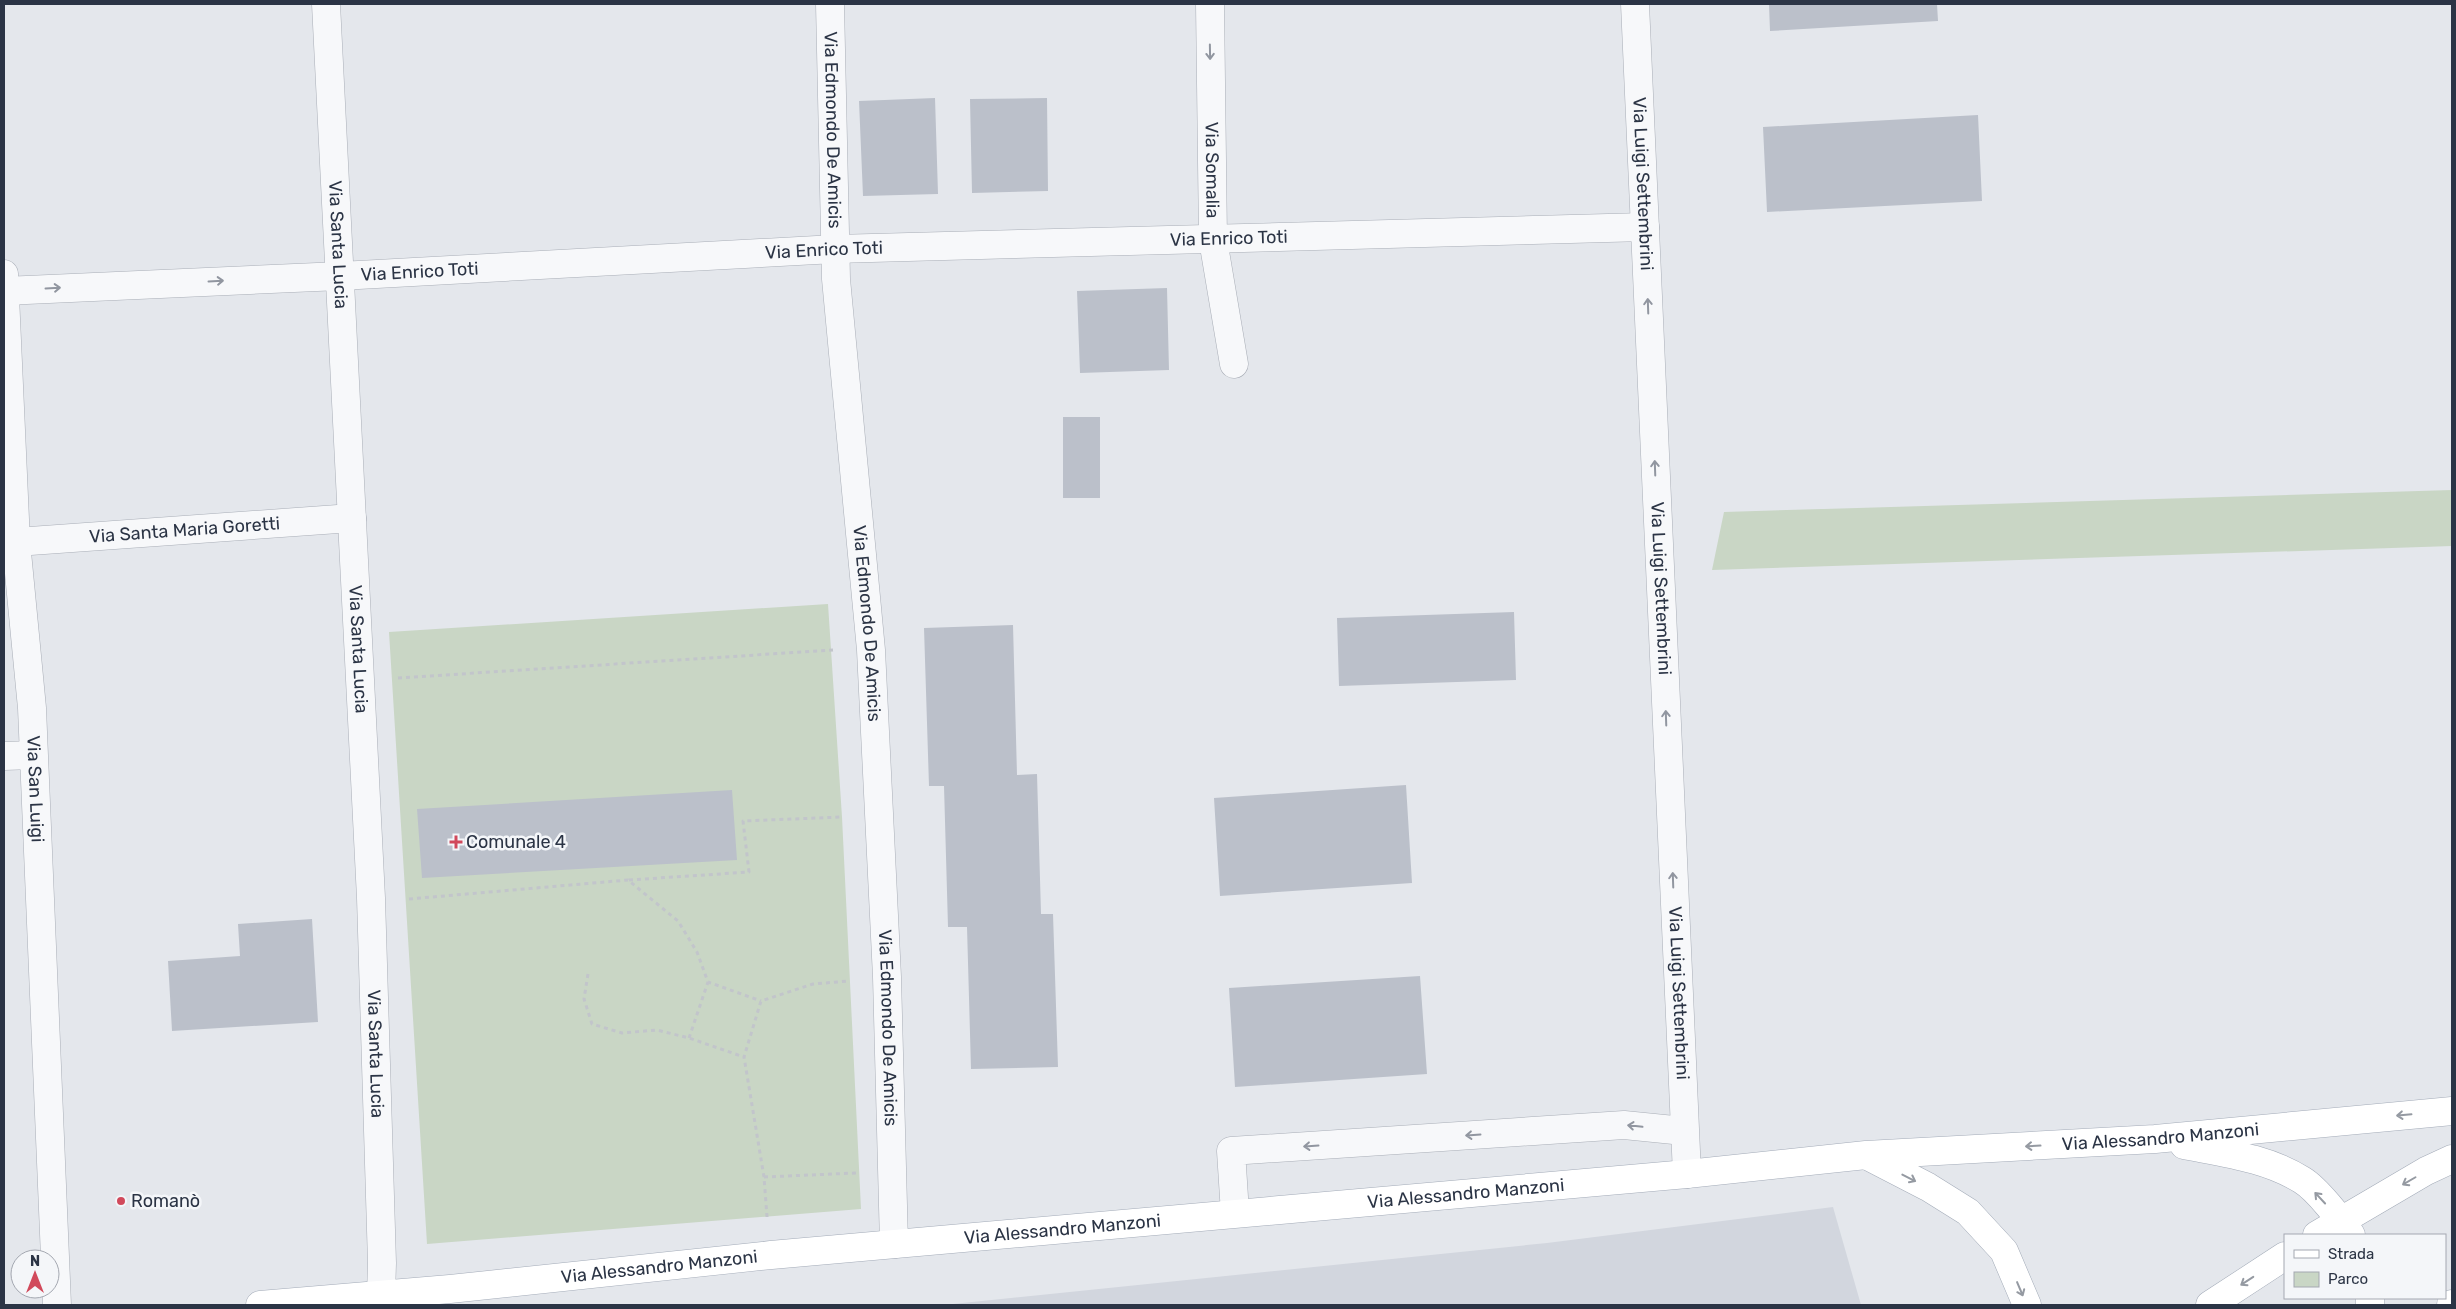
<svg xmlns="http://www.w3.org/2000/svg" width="2456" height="1309" font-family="Rubik,sans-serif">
<rect width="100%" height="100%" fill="#e4e7ec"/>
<path fill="#d2d6de" d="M 1833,1207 L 1861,1305 L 943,1305 L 1547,1243 Z"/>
<path fill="#c9d6c5" d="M 2452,490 L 2452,546 L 1712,570 L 1724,512 Z
M 828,604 L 842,817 L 861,1209 L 427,1244 L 389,632 Z"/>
<path fill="#bbc0ca" d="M 1769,4 L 1937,4 L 1938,21 L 1770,31 Z
M 935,98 L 938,194 L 863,196 L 859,101 Z
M 1047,98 L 1048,191 L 972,193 L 970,99 Z
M 1978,115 L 1982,201 L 1767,212 L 1763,127 Z
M 1167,288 L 1169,370 L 1080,373 L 1077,291 Z
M 1063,417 L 1100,417 L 1100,498 L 1063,498 Z
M 1514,612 L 1516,680 L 1339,686 L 1337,618 Z
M 1013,625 L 1017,775 L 1037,774 L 1041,914 L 1053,914 L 1058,1067 L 971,1069 L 967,927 L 948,927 L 944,786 L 929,786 L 924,628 Z
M 1406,785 L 1412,883 L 1220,896 L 1214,798 Z
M 732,790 L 737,860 L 422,878 L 417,809 Z
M 312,919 L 318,1022 L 172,1031 L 168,961 L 240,956 L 238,924 Z
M 1420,976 L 1427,1074 L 1235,1087 L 1229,988 Z"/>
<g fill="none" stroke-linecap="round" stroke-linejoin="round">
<g stroke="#a9aeb7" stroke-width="29">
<g id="minor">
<path id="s1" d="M 326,4 L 371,898 L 382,1263 L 381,1295 L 378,1305"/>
<path id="s2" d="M 830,4 L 836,279 L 871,650 L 887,977 L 894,1244"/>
<path id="s3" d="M 1210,4 L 1213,240 L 1234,364"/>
<path id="s4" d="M 1635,4 L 1687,1174"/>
<path id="s5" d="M 4,274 L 16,542 L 32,708 L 57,1305"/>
<path id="s6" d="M 4,291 L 340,276 L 835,249 L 1645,227"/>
<path id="s7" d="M 16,542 L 352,518"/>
<path d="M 4,756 L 33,755"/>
<path d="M 1235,1213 L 1231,1151 L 1624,1125 L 1684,1131"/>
</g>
</g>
<g stroke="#a3abb8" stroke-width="29">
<g id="major">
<path d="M 2184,1145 C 2224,1153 2267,1158 2302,1180 C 2317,1189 2341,1220 2351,1235"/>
<path d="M 1868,1156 L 1928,1187 L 1968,1212 L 2004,1251 L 2027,1305"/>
<path d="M 2317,1235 L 2426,1171 L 2452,1159"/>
<path d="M 2370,1298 L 2370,1305"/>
<path id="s8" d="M 260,1305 L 450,1289 L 771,1255 L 1687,1174 L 1866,1155 L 2155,1139 L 2452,1111"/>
<path d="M 2210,1305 L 2285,1256"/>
<path d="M 2451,1305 L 2452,1304"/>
</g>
</g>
<path stroke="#c2c5cb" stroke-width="3" stroke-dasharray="4 4" stroke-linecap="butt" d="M 398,678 L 833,650
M 629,880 L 749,872 L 743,821 L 842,817
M 409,899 L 628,880 L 678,921 L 697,952 L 708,982 L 761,1001
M 588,974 L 584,999 L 592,1024 L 622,1033 L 657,1030 L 689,1038 L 744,1057
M 689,1038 L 708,982
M 764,1177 L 856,1173
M 767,1217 L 764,1177 L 744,1057 L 761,1001 L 813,984 L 849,981"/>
<use href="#minor" stroke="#f7f8fa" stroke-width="28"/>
<use href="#major" stroke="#fff" stroke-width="28"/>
</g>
<defs><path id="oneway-shaft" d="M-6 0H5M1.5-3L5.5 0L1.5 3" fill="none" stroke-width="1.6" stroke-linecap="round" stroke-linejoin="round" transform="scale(1.25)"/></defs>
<g stroke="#9196a0">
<use href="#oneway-shaft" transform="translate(1210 52) rotate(89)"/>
<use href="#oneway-shaft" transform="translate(216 281) rotate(-3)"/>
<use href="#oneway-shaft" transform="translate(53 288) rotate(-3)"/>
<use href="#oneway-shaft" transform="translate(1648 306) rotate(-92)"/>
<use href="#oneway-shaft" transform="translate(1655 468) rotate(-92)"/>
<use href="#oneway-shaft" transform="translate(1666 718) rotate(-92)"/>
<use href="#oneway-shaft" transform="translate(1673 880) rotate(-92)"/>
<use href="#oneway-shaft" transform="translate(1635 1126) rotate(-174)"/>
<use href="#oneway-shaft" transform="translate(1473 1135) rotate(176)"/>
<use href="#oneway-shaft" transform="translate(1311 1146) rotate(176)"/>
</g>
<g stroke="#959aa2">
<use href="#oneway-shaft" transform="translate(2404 1115) rotate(175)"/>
<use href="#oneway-shaft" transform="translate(2033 1146) rotate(177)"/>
<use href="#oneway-shaft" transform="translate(1909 1178) rotate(27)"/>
<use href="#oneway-shaft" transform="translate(2409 1181) rotate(150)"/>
<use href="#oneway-shaft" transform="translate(2320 1198) rotate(-133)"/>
<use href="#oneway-shaft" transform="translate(2247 1281) rotate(147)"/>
<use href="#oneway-shaft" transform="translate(2020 1289) rotate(67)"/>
</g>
<g fill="#d1495b" stroke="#f4f6f9" stroke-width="2">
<path d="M453.5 834.5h5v5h5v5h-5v5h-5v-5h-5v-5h5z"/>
<circle cx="121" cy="1201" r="5"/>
</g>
<g text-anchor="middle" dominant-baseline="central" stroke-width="5" stroke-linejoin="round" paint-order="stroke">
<g font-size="18" fill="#2b3445" stroke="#f4f6f9">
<text stroke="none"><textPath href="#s2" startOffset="126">Via Edmondo De Amicis</textPath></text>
<text stroke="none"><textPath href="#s3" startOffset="166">Via Somalia</textPath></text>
<text stroke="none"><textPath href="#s4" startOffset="180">Via Luigi Settembrini</textPath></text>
<text stroke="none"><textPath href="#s6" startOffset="1226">Via Enrico Toti</textPath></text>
<text stroke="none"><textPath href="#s1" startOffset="241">Via Santa Lucia</textPath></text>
<text stroke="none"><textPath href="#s6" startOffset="821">Via Enrico Toti</textPath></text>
<text stroke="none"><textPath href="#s6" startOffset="416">Via Enrico Toti</textPath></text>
<text stroke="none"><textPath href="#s7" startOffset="169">Via Santa Maria Goretti</textPath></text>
<text stroke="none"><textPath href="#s4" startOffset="585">Via Luigi Settembrini</textPath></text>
<text stroke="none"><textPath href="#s2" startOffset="621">Via Edmondo De Amicis</textPath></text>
<text stroke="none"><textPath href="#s1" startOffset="646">Via Santa Lucia</textPath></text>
<text stroke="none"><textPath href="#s5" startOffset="516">Via San Luigi</textPath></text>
<text stroke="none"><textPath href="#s4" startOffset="990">Via Luigi Settembrini</textPath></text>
<text stroke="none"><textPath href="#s2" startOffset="1026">Via Edmondo De Amicis</textPath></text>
<text stroke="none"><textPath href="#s1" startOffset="1051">Via Santa Lucia</textPath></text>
<text stroke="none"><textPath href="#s8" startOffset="1908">Via Alessandro Manzoni</textPath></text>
<text stroke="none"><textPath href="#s8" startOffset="1211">Via Alessandro Manzoni</textPath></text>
<text stroke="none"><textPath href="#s8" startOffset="806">Via Alessandro Manzoni</textPath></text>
<text stroke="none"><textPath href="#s8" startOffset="401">Via Alessandro Manzoni</textPath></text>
</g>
<g font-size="18" fill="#2b3445" stroke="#f4f6f9" text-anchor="start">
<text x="466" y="842">Comunale 4</text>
<text x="131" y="1201">Romanò</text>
</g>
</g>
<rect width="2456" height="1309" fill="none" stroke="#2b3445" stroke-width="10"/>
<rect x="2284" y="1234" width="162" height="65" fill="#f4f6f9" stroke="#a4a8b1"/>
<rect x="2294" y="1250" width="25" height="8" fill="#ffffff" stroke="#a4a8b1"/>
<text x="2328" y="1259" font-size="15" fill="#2b3445">Strada</text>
<rect x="2294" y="1272" width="25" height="15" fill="#c9d6c5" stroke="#a4a8b1"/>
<text x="2328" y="1284" font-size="15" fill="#2b3445">Parco</text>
<g transform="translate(35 1274)"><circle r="24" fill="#f4f6f9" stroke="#a4a8b1"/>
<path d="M0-4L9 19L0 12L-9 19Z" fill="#d1495b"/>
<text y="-8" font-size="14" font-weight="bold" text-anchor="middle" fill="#2b3445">N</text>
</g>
</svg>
